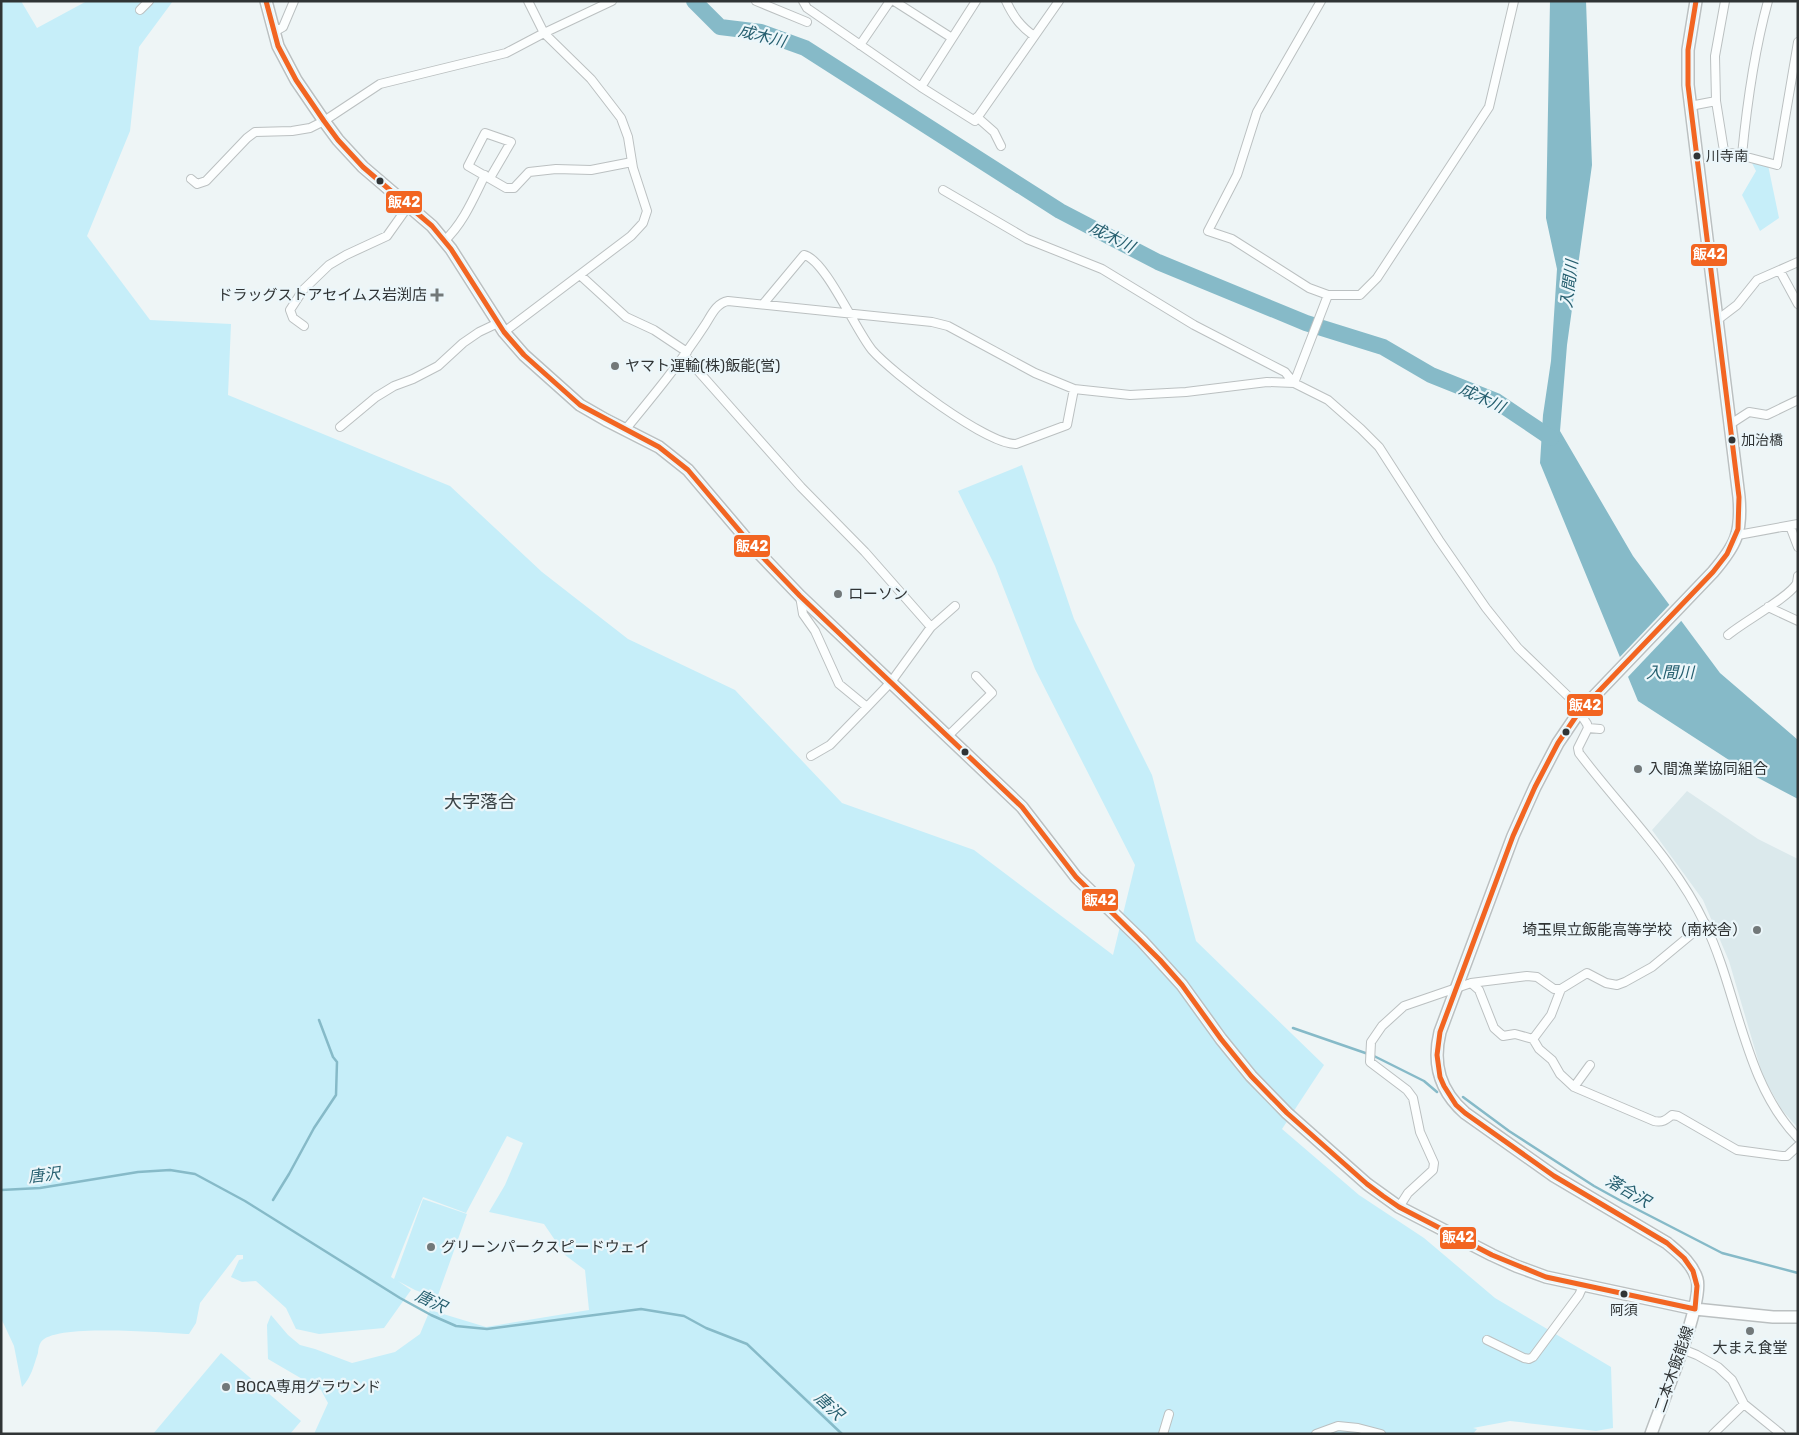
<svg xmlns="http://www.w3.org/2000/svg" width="1799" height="1435" font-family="Rubik,'Noto Sans JP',sans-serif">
<rect width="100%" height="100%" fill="#eef5f6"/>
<path fill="#dbe9ec" d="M 1687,791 L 1758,839 L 1798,859 L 1798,1128 L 1782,1110 L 1763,1077 L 1729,961 L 1703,900 L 1652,830 Z"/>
<path fill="#c6eef9" d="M 1,1 L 21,1 L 37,28 L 87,1 L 173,1 L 139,47 L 130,131 L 87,236 L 150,320 L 231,324 L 228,395 L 450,486 L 542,572 L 628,639 L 735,690 L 842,803 L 974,850 L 1113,955 L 1135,865 L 1035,669 L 995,566 L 958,491 L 1022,465 L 1074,619 L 1152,775 L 1196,941 L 1324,1065 L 1282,1129 L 1359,1195 L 1424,1238 L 1495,1298 L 1611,1367 L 1613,1428 L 1596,1431 L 1510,1421 L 1473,1428 L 1477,1429 L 1473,1434 L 314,1434 L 328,1403 L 321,1390 L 268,1359 L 267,1325 L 271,1315 L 288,1335 L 300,1345 L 315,1349 L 352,1363 L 395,1352 L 420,1334 L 430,1310 L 486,1327 L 589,1310 L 585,1270 L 565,1255 L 544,1224 L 489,1212 L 505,1185 L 523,1143 L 507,1136 L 466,1213 L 423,1197 L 391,1277 L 394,1279 L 423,1199 L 467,1214 L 437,1298 L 415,1290 L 398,1281 L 411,1290 L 384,1328 L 319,1334 L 296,1329 L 286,1308 L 256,1281 L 242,1282 L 231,1277 L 239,1260 L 243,1259 L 243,1255 L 237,1255 L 200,1303 L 196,1323 L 189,1334 C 164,1333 53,1323 41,1342 C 39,1345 38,1350 38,1353 C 33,1367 32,1376 22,1387 L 14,1346 L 1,1318 Z
M 1751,161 L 1768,165 L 1779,218 L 1760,231 L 1742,195 L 1756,171 Z
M 221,1353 L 301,1421 L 290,1434 L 153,1434 Z"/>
<path fill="#86bac8" d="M 1550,1 L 1586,1 L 1592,165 L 1567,345 L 1560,431 L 1633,556 L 1720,673 L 1798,740 L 1798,799 L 1749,773 L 1638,701 L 1540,463 L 1543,415 L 1551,361 L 1557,269 L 1546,218 Z"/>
<path fill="#eef5f6" d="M 1671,603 L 1683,619 L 1626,679 L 1618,659 Z"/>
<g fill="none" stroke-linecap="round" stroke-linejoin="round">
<path stroke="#86bac8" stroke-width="2.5" d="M 1293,1028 L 1374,1056 L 1424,1081 L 1437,1092
M 1463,1097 L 1509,1131 L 1594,1186 L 1623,1202 L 1722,1253 L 1798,1273
M 1,1190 L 40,1188 L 138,1172 L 170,1170 L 195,1174 L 245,1201 L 400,1298 L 431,1315 L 456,1326 L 487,1329 L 641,1309 L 684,1316 L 706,1328 L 747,1344 L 842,1434
M 273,1200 L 289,1174 L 314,1128 L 336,1095 L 337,1062 L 333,1057 L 319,1020"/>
<path stroke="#86bac8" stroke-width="16" d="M 694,1 L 720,27 L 761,32 L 805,48 L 1060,211 L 1158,262 L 1306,323 L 1383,347 L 1431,375 L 1496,401 L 1551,438"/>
<g stroke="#bbc0c1" stroke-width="10">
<path id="minor" d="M 756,1 L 807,22
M 803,1 L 807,8 L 921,87 L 975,121 L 1059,1
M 894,1 L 952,38
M 1006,1 C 1013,16 1020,26 1034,36
M 1321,1 L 1257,112 L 1237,175 L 1208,231 L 1232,239 L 1309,288 L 1328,295
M 140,10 L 149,1
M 274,32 L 283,27 L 294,1
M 860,45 L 890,1
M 921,87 L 976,1
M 1716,101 L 1715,56 L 1725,1
M 1690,106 L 1716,101 L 1724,151 L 1777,165 L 1798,42
M 977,117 L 994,132 L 1001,146
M 1742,155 C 1747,103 1754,52 1768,1
M 490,178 L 511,142 L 485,133 L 468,166 L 506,188 L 514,188 L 529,172 L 556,169 L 591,170 L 632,162
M 191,179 L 197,184 L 206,181 L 247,138 L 255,132 L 292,131 L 310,128 L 324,121 L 380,84 L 506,53 L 544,33 L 612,1
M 943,190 L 1027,239 L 1102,269 L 1194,325 L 1285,372 L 1294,383
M 444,241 C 463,224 474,197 485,175
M 1780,271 L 1798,304
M 580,275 L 626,317 L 654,330 L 687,352
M 764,303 L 804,255 C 825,259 856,331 872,350 C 892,373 987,445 1016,444 L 1067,425 L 1074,389
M 1716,321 L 1737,305 L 1757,280 L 1798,262
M 304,326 L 293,318 L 290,310 L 303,290 L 329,265 L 346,255 L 387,236 L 409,205
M 504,332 L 631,236 L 643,223 L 647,211 L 633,168 L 628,137 L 621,118 L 591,79 L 544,33 L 528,1
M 684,355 L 801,487 L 865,552 L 931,627
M 1294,383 L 1328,295 L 1360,295 L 1377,278 L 1489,107 L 1514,1
M 1729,425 L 1749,412 L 1767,415 L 1798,400
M 340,427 L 376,397 L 394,386 L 413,379 L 438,366 L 463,343 L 479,332 L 498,323
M 625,430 C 653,396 681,362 705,325 C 711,316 716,303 728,301 L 932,322 L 948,326 L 1035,373 L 1074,389 L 1130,395 L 1186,392 L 1267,382 L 1294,383 L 1328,400 L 1361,429 L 1379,447 L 1439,540 L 1486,608 L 1518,648 L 1571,699 L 1587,724 L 1588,728 L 1578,748 L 1579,753 C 1621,809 1675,860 1705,924 C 1738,992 1744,1083 1798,1138
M 1790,526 L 1798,547
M 1738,535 L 1798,524
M 800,596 L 803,614 L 815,631 L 839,684 L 867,707
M 1768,607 L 1798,621
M 1728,635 C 1743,622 1790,597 1797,583 C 1797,582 1798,577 1798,576
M 1588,728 L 1600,729
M 948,736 L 992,693 L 976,676
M 811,756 L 830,745 L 867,707 L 891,682 L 931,627 L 955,606
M 1471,983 L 1527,976 L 1537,977 L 1554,989 L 1561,989 L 1587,973 L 1606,983 L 1617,985 L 1625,982 L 1652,967 L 1705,923
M 1533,1039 L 1551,1015 L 1561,989
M 1574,1087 L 1590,1065
M 1399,1207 L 1408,1193 L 1433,1170 L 1434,1163 L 1420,1132 L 1413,1098 L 1407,1090 L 1370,1062 L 1371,1042 L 1382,1026 L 1404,1006 L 1471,983 L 1479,990 L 1494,1028 L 1503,1036 L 1515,1034 L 1533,1039 L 1539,1049 L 1552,1060 L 1560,1074 L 1574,1087 L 1654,1121 C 1662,1123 1666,1120 1672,1115 L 1678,1116 L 1737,1150 L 1782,1156 L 1787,1156 L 1798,1146
M 1487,1340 L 1524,1358 L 1529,1359 L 1533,1357 L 1579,1295 L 1583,1286
M 1682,1349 L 1697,1355 L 1718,1367 L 1732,1380 L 1744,1404 L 1781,1434
M 1163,1434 L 1169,1414
M 1316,1434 L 1338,1426 L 1358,1428 L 1381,1434
M 1713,1434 L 1744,1404"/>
</g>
<g stroke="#bbc0c1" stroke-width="14">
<path id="secondary" d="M 266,1 L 278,46 L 296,80 L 324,121 L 338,140 L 363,167 L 432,226 L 451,249 L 504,332 L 524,355 L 580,405 L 606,420 L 659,447 L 688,470 L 755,549 L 800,596 L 1022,807 L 1076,877 L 1142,941 L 1182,985 L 1221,1039 L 1251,1076 L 1287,1113 L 1367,1184 L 1399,1207 L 1492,1255 L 1516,1266 L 1546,1277 L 1695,1309 L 1773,1317 L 1798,1317
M 1651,1434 C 1661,1405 1704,1303 1697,1279 C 1692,1263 1680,1254 1667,1243 L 1554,1176 L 1465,1113 C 1440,1091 1432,1065 1440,1032 L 1513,836 L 1535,787 L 1558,743 L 1579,712 L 1713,572 C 1736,545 1742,533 1739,497 L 1688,85 L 1688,50 L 1696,1"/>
</g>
<use href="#minor" stroke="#fcfefe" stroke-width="8"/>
<use href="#secondary" stroke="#fcfefe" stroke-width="11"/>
<g stroke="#ebf6fa" stroke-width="9">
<path id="bus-1" d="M 266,1 L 278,46 L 296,80 L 324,121 L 338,140 L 363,167 L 432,226 L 451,249 L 504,332 L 524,355 L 580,405 L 659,447 L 688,470 L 755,549 L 800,596 L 1022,807 L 1076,877 L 1160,960 L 1182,985 L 1221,1039 L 1251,1076 L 1287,1113 L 1367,1184 L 1383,1196 L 1399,1207 L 1492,1255 L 1546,1277 L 1695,1309
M 1695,1309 L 1697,1286 L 1693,1271 L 1684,1258 L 1667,1243 L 1554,1176 L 1465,1113 L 1456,1105 L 1444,1086 L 1440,1077 L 1437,1055 L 1440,1032 L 1513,836 L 1535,787 L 1558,743 L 1579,712 L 1713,572 L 1727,554 L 1738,529 L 1739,497 L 1688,85 L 1688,50 L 1696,1"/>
</g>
<use href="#bus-1" stroke="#f26522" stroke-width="5"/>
</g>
<g fill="#303435" stroke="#ebf6fa" stroke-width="2">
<circle cx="1697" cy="156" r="4.5"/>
<circle cx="380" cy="181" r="4.5"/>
<circle cx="1732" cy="440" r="4.5"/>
<circle cx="1566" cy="732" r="4.5"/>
<circle cx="965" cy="752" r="4.5"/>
<circle cx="1624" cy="1294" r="4.5"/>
</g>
<g fill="#727879" stroke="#ebf6fa" stroke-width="2">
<path d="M434.5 287.5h5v5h5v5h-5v5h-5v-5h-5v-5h5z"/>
<circle cx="615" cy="366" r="5"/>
<circle cx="838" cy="594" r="5"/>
<circle cx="1638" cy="769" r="5"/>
<circle cx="1757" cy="930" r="5"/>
<circle cx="431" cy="1247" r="5"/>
<circle cx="1750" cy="1331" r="5"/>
<circle cx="226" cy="1387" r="5"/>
</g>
<g text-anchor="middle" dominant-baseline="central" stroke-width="4.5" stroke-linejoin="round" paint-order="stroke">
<g font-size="14" fill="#303435" stroke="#ebf6fa" text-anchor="start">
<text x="1706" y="156">川寺南</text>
<text x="1741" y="440">加治橋</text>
<text x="1624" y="1310" text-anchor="middle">阿須</text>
</g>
<g font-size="15" fill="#303435" stroke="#ebf6fa" text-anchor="start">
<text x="427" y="295" text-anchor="end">ドラッグストアセイムス岩渕店</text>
<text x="625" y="366">ヤマト運輸(株)飯能(営)</text>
<text x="848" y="594">ローソン</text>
<text x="1648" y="769">入間漁業協同組合</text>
<text x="1747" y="930" text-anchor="end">埼玉県立飯能高等学校（南校舎）</text>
<text x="441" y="1247">グリーンパークスピードウェイ</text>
<text x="1750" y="1348" text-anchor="middle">大まえ食堂</text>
<text x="236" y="1387">BOCA専用グラウンド</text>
</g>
<g font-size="15" fill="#303435" stroke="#ebf6fa">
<text transform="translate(1674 1369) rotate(-71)">二本木飯能線</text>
</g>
<g font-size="16" font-style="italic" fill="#265f6f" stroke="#ebf6fa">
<text transform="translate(762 36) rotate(14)">成木川</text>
<text transform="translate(1112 237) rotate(27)">成木川</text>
<text transform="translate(1569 284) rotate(-83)">入間川</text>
<text transform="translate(1482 398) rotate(25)">成木川</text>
<text x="1670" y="672">入間川</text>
<text transform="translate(44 1175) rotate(-7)">唐沢</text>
<text transform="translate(1628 1191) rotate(30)">落合沢</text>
<text transform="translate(431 1301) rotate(26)">唐沢</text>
<text transform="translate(829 1406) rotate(43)">唐沢</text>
</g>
<g font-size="18" fill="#3a4346" stroke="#ebf6fa">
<text x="480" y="802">大字落合</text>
</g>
</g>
<g stroke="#ebf6fa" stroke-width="2">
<rect x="385" y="190" width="38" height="24" rx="5" fill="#f26522"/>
<rect x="1690" y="243" width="38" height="24" rx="5" fill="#f26522"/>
<rect x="733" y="534" width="38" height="24" rx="5" fill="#f26522"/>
<rect x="1566" y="693" width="38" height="24" rx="5" fill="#f26522"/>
<rect x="1081" y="888" width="38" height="24" rx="5" fill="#f26522"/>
<rect x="1439" y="1226" width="38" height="24" rx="5" fill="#f26522"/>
</g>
<g font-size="14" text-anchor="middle" font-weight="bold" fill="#fff">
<text x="404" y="207">飯42</text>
<text x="1709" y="259">飯42</text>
<text x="752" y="551">飯42</text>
<text x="1585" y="710">飯42</text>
<text x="1100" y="905">飯42</text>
<text x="1458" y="1242">飯42</text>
</g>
<rect width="1799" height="1435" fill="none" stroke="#303435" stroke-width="5"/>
</svg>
